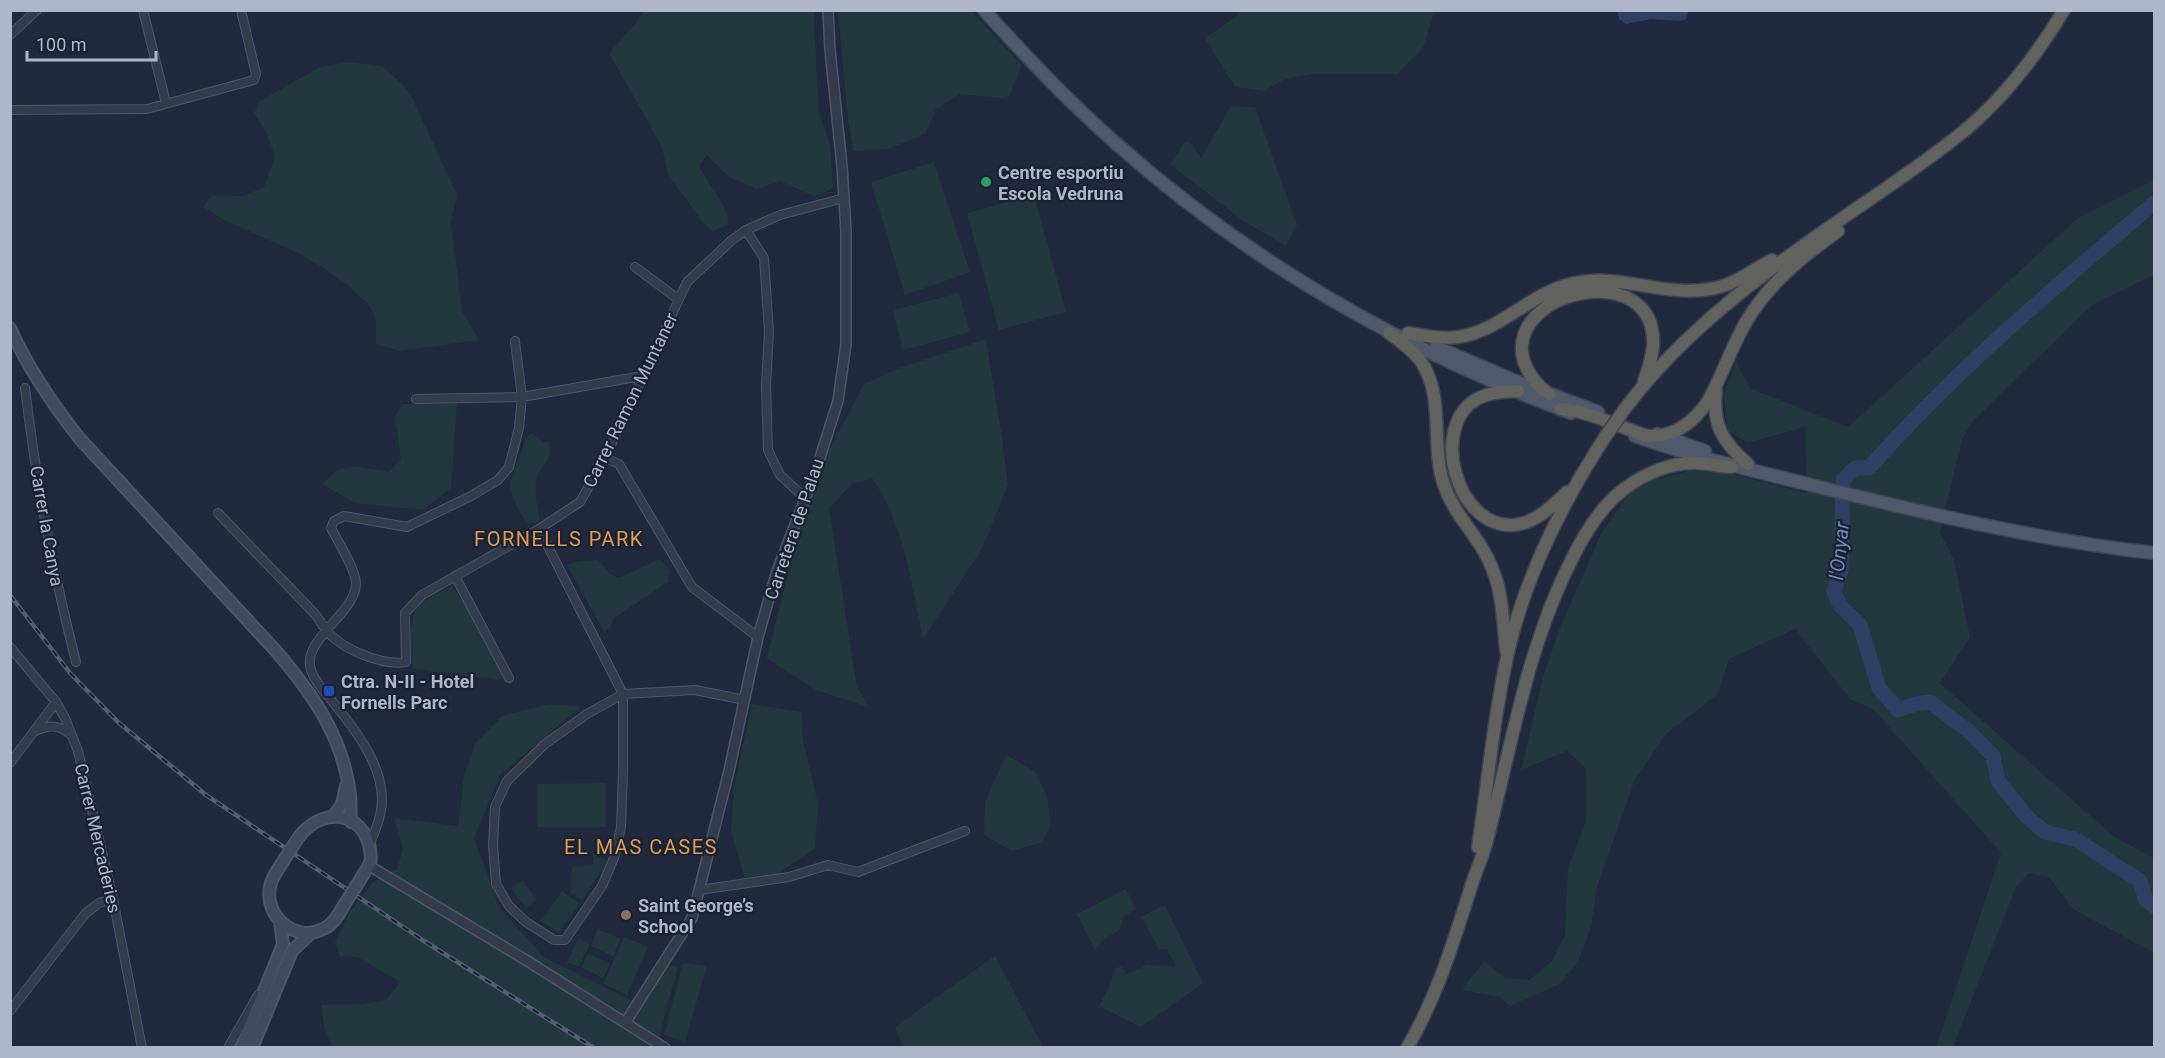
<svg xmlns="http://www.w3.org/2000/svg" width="2165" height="1058" font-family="Roboto,sans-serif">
<rect width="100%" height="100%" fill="#20293d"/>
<path fill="#22383e" d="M 644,11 L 814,11 L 818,110 L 830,144 L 833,188 L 815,197 L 780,181 L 757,189 L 729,177 L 707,155 L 699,166 L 727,212 L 728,224 L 713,232 L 702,221 L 668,175 L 662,147 L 609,53 L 636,23 Z
M 838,11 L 971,11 L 1022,65 L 1009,96 L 1003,98 L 959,94 L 936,109 L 925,134 L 888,149 L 853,151 L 848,119 Z
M 1239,11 L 1239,10 L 1434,11 L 1424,46 L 1398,74 L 1311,74 L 1285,79 L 1264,91 L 1235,87 L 1205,38 L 1237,16 Z
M 349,62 L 382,66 L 404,86 L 413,100 L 457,194 L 451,223 L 462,311 L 479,340 L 400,351 L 376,344 L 376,320 L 370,306 L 351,288 L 325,269 L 298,253 L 226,221 L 203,207 L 212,195 L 243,196 L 264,187 L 275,157 L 268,136 L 254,113 L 260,101 L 320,67 Z
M 1231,106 L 1255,107 L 1297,225 L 1286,246 L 1242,220 L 1170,164 L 1186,141 L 1192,145 L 1201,158 Z
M 934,162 L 970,272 L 905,295 L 871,182 Z
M 2154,180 L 2154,275 L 2092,305 L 1971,423 L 1962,440 L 1940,532 L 1954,560 L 1970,637 L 1940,683 L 2113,836 L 2154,858 L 2154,953 L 2073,909 L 2050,878 L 2029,873 L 2016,887 L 1953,1047 L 1936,1047 L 2001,853 L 1873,709 L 1850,699 L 1795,629 L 1729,659 L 1718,694 L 1666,734 L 1635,779 L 1597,887 L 1591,927 L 1578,962 L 1558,985 L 1510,1006 L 1499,997 L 1462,990 L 1484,961 L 1505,978 L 1529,980 L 1551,962 L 1565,936 L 1568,868 L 1586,821 L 1586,769 L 1567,751 L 1521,770 L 1543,677 L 1559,630 L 1601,534 L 1630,492 L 1655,480 L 1692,470 L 1731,474 L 1807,493 L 1806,427 L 1746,443 L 1728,430 L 1724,394 L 1736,362 L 1750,388 L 1848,427 L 2078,218 Z
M 1034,195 L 1066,312 L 999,330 L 967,213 Z
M 959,293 L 970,332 L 903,350 L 893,310 Z
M 986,339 L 1002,437 L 1008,485 L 982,549 L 923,639 C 912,585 904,526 873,479 L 853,483 L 829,508 L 857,687 L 869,707 L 816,690 L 767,658 L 810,486 L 864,384 L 897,369 Z
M 457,403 L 451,488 L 423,510 L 355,503 L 322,484 L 337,470 L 354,466 L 389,472 L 401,459 L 395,418 L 402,404 Z
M 531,433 L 543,442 L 548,442 C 556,456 542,465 537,477 C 533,491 538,508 540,522 L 528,524 C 499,482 512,481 526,438 Z
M 659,559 L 670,570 L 668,582 L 613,619 L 611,627 L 604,632 L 567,565 L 579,561 L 598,560 L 610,574 L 619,578 Z
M 452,586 L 464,602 L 504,679 L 501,680 L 412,669 C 412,651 406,620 420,605 C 427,597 442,592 452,586 Z
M 550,704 L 581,707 L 500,775 L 474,838 L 499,907 L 545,958 L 643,1006 L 666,965 L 678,967 L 662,1025 L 659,1047 L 332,1047 L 324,1027 L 321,1005 L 363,1004 L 386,1000 L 400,982 L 357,957 L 340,956 L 335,942 L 349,913 L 373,882 L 397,869 L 403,849 L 394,818 L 458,826 L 464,776 L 475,744 L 502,716 Z
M 752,704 L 801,712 L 803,739 L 818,804 L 815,848 L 771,879 L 745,879 L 731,832 L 734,788 Z
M 1006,755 L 1036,772 L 1048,800 L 1050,825 L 1043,842 L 1012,851 L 984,835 L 985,802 Z
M 606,783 L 606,827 L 537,827 L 537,784 Z
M 593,853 L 597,853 L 597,856 L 606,860 L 606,864 L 582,900 L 571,893 L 572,867 L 593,865 Z
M 522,880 L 537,900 L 526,908 L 511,889 Z
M 1126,889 L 1136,909 L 1123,917 L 1120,929 L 1101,942 L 1095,950 L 1077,914 Z
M 562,891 L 579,903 L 559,933 L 541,921 Z
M 1165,905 L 1203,983 L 1141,1027 L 1099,1006 L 1111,983 L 1114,969 L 1122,966 L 1126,975 L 1147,965 L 1177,967 L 1167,949 L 1159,949 L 1141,917 Z
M 598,929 L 621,939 L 613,956 L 591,946 Z
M 624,937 L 648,947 L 627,995 L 603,984 Z
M 578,938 L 590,944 L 579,967 L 567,962 Z
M 588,953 L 610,964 L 603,978 L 581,967 Z
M 995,956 L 1043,1047 L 904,1047 L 895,1027 Z
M 683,963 L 707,966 L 685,1042 L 664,1035 Z"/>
<path fill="#304064" d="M 1618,11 L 1618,10 L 1689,11 L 1686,19 L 1681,21 L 1651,19 L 1626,24 L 1619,19 Z"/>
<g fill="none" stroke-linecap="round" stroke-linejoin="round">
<path stroke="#304064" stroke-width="15" d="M 2154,203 C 2055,287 1955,370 1869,468 L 1855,468 L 1843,480 L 1841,570 L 1834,592 L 1840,605 L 1860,625 L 1879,688 L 1898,710 L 1916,704 L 1930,702 L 1967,730 L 1993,756 L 1998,781 L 2027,817 L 2045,832 L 2075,839 L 2140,881 L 2146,900 L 2154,906"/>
<g stroke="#4f5668" stroke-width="10">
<path id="minor" d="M 143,10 L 166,103
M 10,35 L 37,10
M 10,110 L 147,109 L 254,80 L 256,74 L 241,10
M 746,230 L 764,258 L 769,332 L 766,385 L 768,450 L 780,475 L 805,498
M 635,267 L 678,299
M 25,388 C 36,480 53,572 76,662
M 416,399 L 522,397 L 642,376
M 605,458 L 619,464 L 692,587 L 758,637
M 218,513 L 315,614 C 319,619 322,625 326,630 C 341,649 382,666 406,662 L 405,613 L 422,595 L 539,529 L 580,502 L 605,458 L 687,282 L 732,240 L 746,230 L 780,215 L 844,198
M 539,529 L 623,694 L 623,771 L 621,827 L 614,858 L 602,886 L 565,940 L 554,940 L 526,922 L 509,906 L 496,884 L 493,845 L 495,807 L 507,781 L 545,744 L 587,714 L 623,694 L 695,690 L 745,700
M 455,576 L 509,678
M 10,647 L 56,702 L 65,718 L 78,751 L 113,899 L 142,1048
M 36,731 C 51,724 59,725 71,735
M 10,763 L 56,702
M 369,846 C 373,836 378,825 380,815 C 390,776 360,736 337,707 C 328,696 315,683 311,670 C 301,639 356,614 356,583 C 355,568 338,542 331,528 L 334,521 L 344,516 L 407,527 L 471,496 L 498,480 L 509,467 L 519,428 L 522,397 L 515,341
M 699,890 L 789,877 L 828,865 L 858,872 L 965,831
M 10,1011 L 85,914 L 99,903 L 113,899
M 228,1048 L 258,995"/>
</g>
<g stroke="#4f5668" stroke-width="12">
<path id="tertiary" d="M 368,865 L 529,962 L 665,1048
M 625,1023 L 692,918 L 729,771 L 758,637 L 777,571 L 816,470 L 838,401 L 846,344 L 846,231 L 842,166 L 830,50 L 828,10"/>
</g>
<g stroke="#4f5668" stroke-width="14">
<path id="secondary" d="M 10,328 C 28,368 53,405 80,439 L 276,651 C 312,693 343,737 350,794 C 351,803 350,812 351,822
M 333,817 L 342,804 L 346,786
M 295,843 C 312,812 356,804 369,844 C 370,849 372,857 370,863 C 368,868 363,874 360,880
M 280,866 C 276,873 271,879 270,887 C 264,917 296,943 323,929 C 333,925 339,915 344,905
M 241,1048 L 283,944 L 280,921
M 252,1048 L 292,951 L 311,933"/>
</g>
<g stroke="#3d4556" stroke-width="15">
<path id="primary" d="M 984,10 C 1027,58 1071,104 1119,146 C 1251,263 1406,351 1571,413
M 1436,347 L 1508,378 L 1598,412
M 1657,434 L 1705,451
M 1635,436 C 1693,457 1752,470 1811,485 C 1924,513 2038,540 2154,553"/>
</g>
<g stroke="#3c4355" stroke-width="15">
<path id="trunk" d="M 1389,333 C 1400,341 1412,350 1420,360 C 1446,397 1430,445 1444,485 C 1452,509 1469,527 1482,548 C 1503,582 1502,612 1506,650
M 1408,333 C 1425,336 1442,339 1458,337 C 1501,331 1531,292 1574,283 C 1619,273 1664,297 1710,289 C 1733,286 1752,270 1772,260
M 1716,390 C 1712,424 1722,442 1748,464
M 1518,391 C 1504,392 1490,392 1477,399 C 1429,426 1456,528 1513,525 C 1535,524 1552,506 1567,492
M 1549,394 C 1537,385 1529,376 1524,362 C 1502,290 1658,256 1653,346 C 1652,358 1648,370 1644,381
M 1561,409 C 1585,411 1606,421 1628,429 C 1635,431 1643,436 1650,436 C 1675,437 1695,421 1708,401 C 1722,376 1731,348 1746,322 C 1768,284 1803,256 1838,231
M 1624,410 C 1688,324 1776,264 1863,204 C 1899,179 1936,155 1970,126 C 2007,94 2038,53 2064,10
M 1478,847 C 1488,781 1494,714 1509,648 C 1527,572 1563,502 1605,437
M 1407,1048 C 1437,997 1453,943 1471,887 C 1475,873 1482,859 1486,844 C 1511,749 1526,650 1571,561 C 1584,534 1600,507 1624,489 C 1644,474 1671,462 1696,463 C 1708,463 1720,467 1732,467"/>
</g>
<use href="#minor" stroke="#343b4d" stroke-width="8"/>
<use href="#tertiary" stroke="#343b4d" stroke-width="9"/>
<use href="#secondary" stroke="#414a60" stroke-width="10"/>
<use href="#primary" stroke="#515a6d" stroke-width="12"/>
<use href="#trunk" stroke="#62625e" stroke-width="12"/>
<g stroke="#555f74" stroke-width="4.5">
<path id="rail" d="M 10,595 L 70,673 L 118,722 L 206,795 L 424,941 L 594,1048"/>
</g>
<use href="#rail" stroke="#192132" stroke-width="2" stroke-dasharray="7" stroke-linecap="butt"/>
<g stroke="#4f5668" stroke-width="14" stroke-linecap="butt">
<path id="secondary-bridge" d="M 280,866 L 295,843
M 344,905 L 360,880"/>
</g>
<g stroke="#3c4355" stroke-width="15" stroke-linecap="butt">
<path id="trunk-bridge" d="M 1605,437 L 1624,410"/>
</g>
<use href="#secondary-bridge" stroke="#414a60" stroke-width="10"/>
<use href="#trunk-bridge" stroke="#62625e" stroke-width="12"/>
</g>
<circle fill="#2e9e5b" stroke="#192132" stroke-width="2" cx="986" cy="182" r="6"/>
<rect fill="#1a4fb4" stroke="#192132" stroke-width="2" x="323" y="685" width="12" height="12" rx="3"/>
<circle fill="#8d6e63" stroke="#192132" stroke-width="2" cx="626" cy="915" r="6"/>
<g text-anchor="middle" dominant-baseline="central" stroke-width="4.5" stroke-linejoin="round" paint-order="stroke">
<g font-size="18" font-weight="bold" fill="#afb6c9" stroke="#192132" text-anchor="start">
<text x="998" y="172">Centre esportiu<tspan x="998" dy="21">Escola Vedruna</tspan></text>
<text x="341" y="681">Ctra. N-II - Hotel<tspan x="341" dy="21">Fornells Parc</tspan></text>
<text x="638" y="905">Saint George’s<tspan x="638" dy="21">School</tspan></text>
</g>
<g font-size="18" fill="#afb6c9" stroke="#192132">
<text transform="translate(630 400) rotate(-64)">Carrer Ramon Muntaner</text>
<text transform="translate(47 526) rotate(80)">Carrer la Canya</text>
<text transform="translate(794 529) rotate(-71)">Carretera de Palau</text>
<text transform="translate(98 838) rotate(77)">Carrer Mercaderies</text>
</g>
<g font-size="20" letter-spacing="1.5" fill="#df9e53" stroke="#192132">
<text x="559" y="539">FORNELLS PARK</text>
<text x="641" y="847">EL MAS CASES</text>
</g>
<g font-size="20" font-style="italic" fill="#7488b4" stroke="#192132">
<text transform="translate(1839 551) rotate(-84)">l'Onyar</text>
</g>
</g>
<rect width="2165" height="1058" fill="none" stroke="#afb6c9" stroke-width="24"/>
<path d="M27 51v9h129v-9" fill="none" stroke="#afb6c9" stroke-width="3"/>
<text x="36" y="51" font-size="18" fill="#afb6c9" stroke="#192132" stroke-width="4.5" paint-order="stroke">100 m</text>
</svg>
